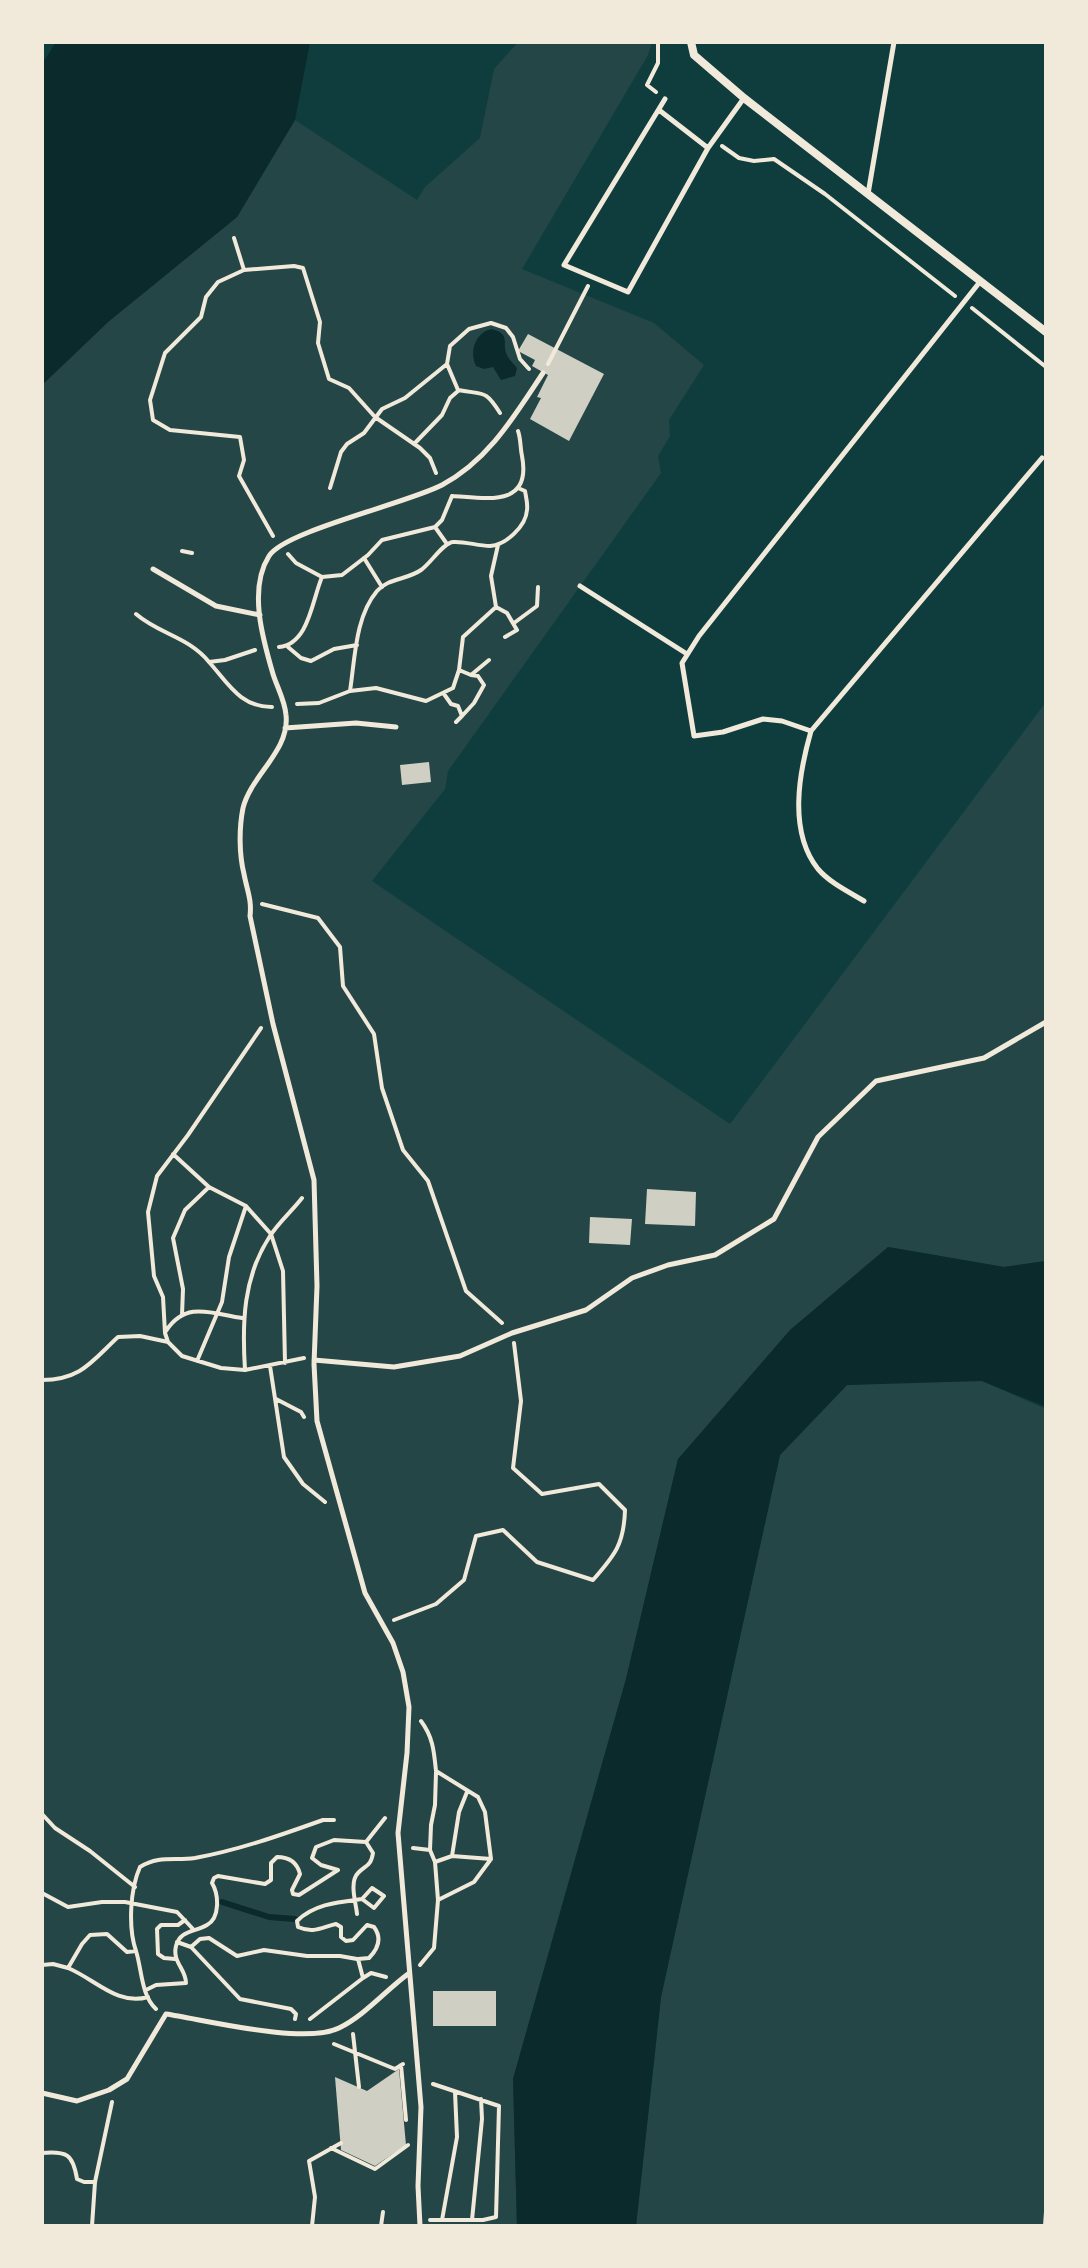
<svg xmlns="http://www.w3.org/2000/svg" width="1088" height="2268" font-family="Montserrat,sans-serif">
<rect width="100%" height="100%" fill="#0f3d3e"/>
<path fill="#244646" d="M 518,42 L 652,42 L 648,55 L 522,269 L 654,323 L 704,365 L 669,420 L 670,436 L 658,456 L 661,473 L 448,771 L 445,789 L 372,881 L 730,1124 L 1046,702 L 1046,1261 L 1004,1267 L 888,1247 L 678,1459 L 626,1679 L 513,2079 L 517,2226 L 42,2226 L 42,385 L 108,322 L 237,217 L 295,120 L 417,200 L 425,187 L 480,138 L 494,69 Z
M 925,1381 L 982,1381 L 1046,1409 L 1046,2226 L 636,2226 L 661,1997 L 780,1455 L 847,1385 Z"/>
<path fill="#0a2a2b" d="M 56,42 L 310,42 L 295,120 L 237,217 L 108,322 L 42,385 L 42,64 Z
M 491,329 C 513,334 500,344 508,357 C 510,361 514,364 517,368 L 515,376 L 501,380 L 493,367 L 484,369 L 476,366 C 469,352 475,333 491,329 Z
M 888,1247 L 1004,1267 L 1046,1261 L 1046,1407 L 982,1381 L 847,1385 L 780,1455 L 661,1997 L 636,2226 L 517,2226 L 513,2079 L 626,1679 L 678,1459 L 790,1330 Z"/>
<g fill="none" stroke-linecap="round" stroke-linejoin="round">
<path stroke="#0a2a2b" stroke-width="6" d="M 222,1902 L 269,1917 L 295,1919"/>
</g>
<path fill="#cfcfc3" d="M 528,334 L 604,374 L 569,441 L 530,419 L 541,398 L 537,397 L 548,375 L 532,366 L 535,360 L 518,351 Z
M 429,762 L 431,782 L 402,785 L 400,765 Z
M 647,1189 L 696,1192 L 695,1226 L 645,1224 Z
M 590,1217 L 632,1219 L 630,1245 L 589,1243 Z
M 433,1991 L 496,1991 L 496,2026 L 433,2026 Z
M 399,2069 L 406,2145 L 375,2166 L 341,2150 L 335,2077 L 367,2091 Z"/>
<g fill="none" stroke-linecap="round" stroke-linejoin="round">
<path stroke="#f1e9da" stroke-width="4" d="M 656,92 L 647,85 L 658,63 L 658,42
M 722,146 L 739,158 L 754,161 L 774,159 L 825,194 L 955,296
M 234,238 L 244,270 L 294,266 L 303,268 L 320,322 L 318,343 L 329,379 L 349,388 L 375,417 L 420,448 L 430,458 L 436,473
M 244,270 L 218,282 L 206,297 L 201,317 L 165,353 L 150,400 L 153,420 L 170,430 L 240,437 L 244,460 L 239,476 L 273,536
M 972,308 L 1046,367
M 447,364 L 458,390 C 484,395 485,389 500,413
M 548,364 L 588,286
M 414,444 L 442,415 L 450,398 L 458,391
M 330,488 L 341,452 L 347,444 L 364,433 L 382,409 L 405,398 L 447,364 L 450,346 L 469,329 L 491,323 L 506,328 L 513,337 L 520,359 L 529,369
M 452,496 C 486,498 532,508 522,456 C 520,447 521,439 518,431
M 435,527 L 447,544
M 182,551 L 192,553
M 288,554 L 296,563 L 322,577
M 364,558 L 382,587
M 496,607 L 507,613 L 517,630 L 505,637
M 136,614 C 159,634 189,637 209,662 L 225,660 L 255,650
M 514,623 L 537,606 L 538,587
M 279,647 C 309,644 312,600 322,577 L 342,575 L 368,555 L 382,540 L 435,527 L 442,520 L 452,496
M 288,647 L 301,658 L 311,661 L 334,649 L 357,645
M 209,662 C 228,683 240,707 272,707
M 459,670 L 471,675 L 489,660
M 350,691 L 376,688 L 426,701 L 453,688 L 459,670 L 463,637 L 496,607 L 491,576 L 498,545
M 444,694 L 451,704 L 458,706 L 462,716 L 456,722
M 297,704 L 319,703 L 350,691 C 355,659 355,617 377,591 C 388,578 407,580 421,570 C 431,563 443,543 453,542 C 464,541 478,546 490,546 C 506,545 526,526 527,510 C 528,504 526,497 525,491 L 518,488
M 462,716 L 474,703 L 484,685 L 478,676 L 471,675
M 262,904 L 318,918 L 340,947 L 343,986 L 374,1034 L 382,1088 L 403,1150 L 428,1181 L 466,1291 L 502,1323
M 261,1028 L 188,1135 L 157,1176 L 148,1212 L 154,1276 L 163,1297 L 165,1333 L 168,1342 L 182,1356 L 221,1368 L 245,1370 L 304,1358
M 173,1154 L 209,1187 L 246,1206 L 271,1234 L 283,1271 L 285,1363
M 182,1315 L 183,1289 L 173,1238 L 185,1210 L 209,1187
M 166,1331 C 186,1300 213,1314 242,1318
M 197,1361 L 222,1302 L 229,1257 L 246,1206
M 270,1366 L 284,1457 L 303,1484 L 325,1502
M 245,1370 C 242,1323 243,1277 270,1236 C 279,1222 292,1211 302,1198
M 42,1380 C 81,1380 92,1361 118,1337 L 140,1336 L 168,1342
M 276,1399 L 301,1412 L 304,1417
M 394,1620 L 436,1604 L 464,1580 L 476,1536 L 503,1530 L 537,1562 L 593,1580 C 615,1555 624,1544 625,1510 L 599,1484 L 542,1494 L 513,1468 L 521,1401 L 514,1343
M 436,1772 L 435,1805 L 431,1825 L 430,1850 L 435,1862 L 438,1900
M 42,1814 L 55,1828 L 90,1851 L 135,1887
M 413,1848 L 430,1850
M 452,1856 L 459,1812 L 467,1792
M 435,1862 L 452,1856 L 491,1859
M 42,1893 L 68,1907 L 102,1902 L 125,1902 L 177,1912 L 193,1929
M 357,1914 C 356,1903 349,1882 358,1873 C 366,1865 371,1866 373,1853 L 366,1842
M 177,1942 L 191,1947
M 136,1951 C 128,1928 130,1889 140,1867 C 159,1855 175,1861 195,1858 C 239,1850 281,1835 323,1820 L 334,1820
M 175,1959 L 164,1958 L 158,1954 L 157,1929 L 161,1925 L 178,1925 L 185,1920
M 42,1965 L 53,1964 L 68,1968
M 420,1965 L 434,1948 L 438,1900 L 474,1882 L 491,1859 L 485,1812 L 478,1797 L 436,1771 C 434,1751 433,1737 421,1721
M 363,1978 L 371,1973 L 386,1977
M 146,1990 L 156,1985 L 186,1983 C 186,1969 172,1962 176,1946 C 180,1930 195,1932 207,1925 C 220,1918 219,1895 212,1883 L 214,1878 L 218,1876 L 265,1884 L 271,1880 L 271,1863 L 277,1857 C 289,1857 297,1862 300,1874 L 292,1890 L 293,1894 L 299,1895 L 338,1870 L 321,1865 L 312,1858 L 316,1847 L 334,1840 L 366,1842 L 385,1818
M 148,1997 C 117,2006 95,1979 68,1968 L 82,1944 L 90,1935 L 107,1934 L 127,1952 L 136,1951 C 142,1970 141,1995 156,2009
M 295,2019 L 296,2014 L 291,2009 L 240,1999 L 191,1947 L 200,1939 L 209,1938 L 237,1956 L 264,1950 L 307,1956 L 340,1956 L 357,1959
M 310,2019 L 363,1978 L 358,1959 L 369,1958 C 378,1949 382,1938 374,1927 L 367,1925 L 353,1940 L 346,1941 L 341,1937 L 341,1927 L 336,1924 C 322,1927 314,1934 298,1927 L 297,1921 C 314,1904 339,1902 362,1899 L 374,1908 L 384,1896 L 372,1888 L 362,1899
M 353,2034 L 359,2087
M 334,2044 L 395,2069 L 403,2064
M 401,2065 L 406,2120
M 331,2148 L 375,2169 L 408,2145
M 42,2153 C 67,2151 73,2154 77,2179 L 84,2182 L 95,2182
M 430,2220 L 483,2220 L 496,2217 L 499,2106 L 433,2084
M 442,2220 L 457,2137 L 455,2092
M 472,2220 L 482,2119 L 481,2099
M 92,2226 L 95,2182 L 112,2102
M 312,2226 L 315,2197 L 309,2161 L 341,2143
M 381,2226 L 383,2212
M 1045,2226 L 1046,2212"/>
<path stroke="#f1e9da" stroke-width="5" d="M 665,99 L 564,265 L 628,292 L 708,148 L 744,98
M 659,110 L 708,148
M 868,194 L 894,42
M 979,283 L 699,636 L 682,663 L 694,736 L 723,732 L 763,719 L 782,721 L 811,731 L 1042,458
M 153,569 L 216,606 L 260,615
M 580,586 L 687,654
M 285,728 L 356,723 L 396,727
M 811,731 C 799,773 788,831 818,869 C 830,883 849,892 864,901
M 314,1360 L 394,1367 L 460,1356 L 512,1333 L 586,1310 L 632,1278 L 668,1265 L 715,1255 L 774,1219 L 818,1137 L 876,1081 L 984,1058 L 1046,1022
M 42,2093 L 77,2101 L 109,2090 L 127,2079 L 166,2014 C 206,2020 304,2045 339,2028 C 364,2016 385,1991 408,1974
M 420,2226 L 418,2186 L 421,2107 L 398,1833 L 407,1753 L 409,1707 L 403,1672 L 393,1643 L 365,1593 L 317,1421 L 314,1364 L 317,1286 L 314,1180 L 273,1024 L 250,916 C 252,900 247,890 244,874 C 239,854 239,828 243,808 C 251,775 290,751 286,715 C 285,701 277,687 273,674 C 263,640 248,589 269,556 C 284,531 408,503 442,485 C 489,460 515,415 543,373"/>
<path stroke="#f1e9da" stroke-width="8" d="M 691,42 L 694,55 L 744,98 L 1046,332"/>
</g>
<rect width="1088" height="2268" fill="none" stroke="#f1e9da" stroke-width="88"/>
</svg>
